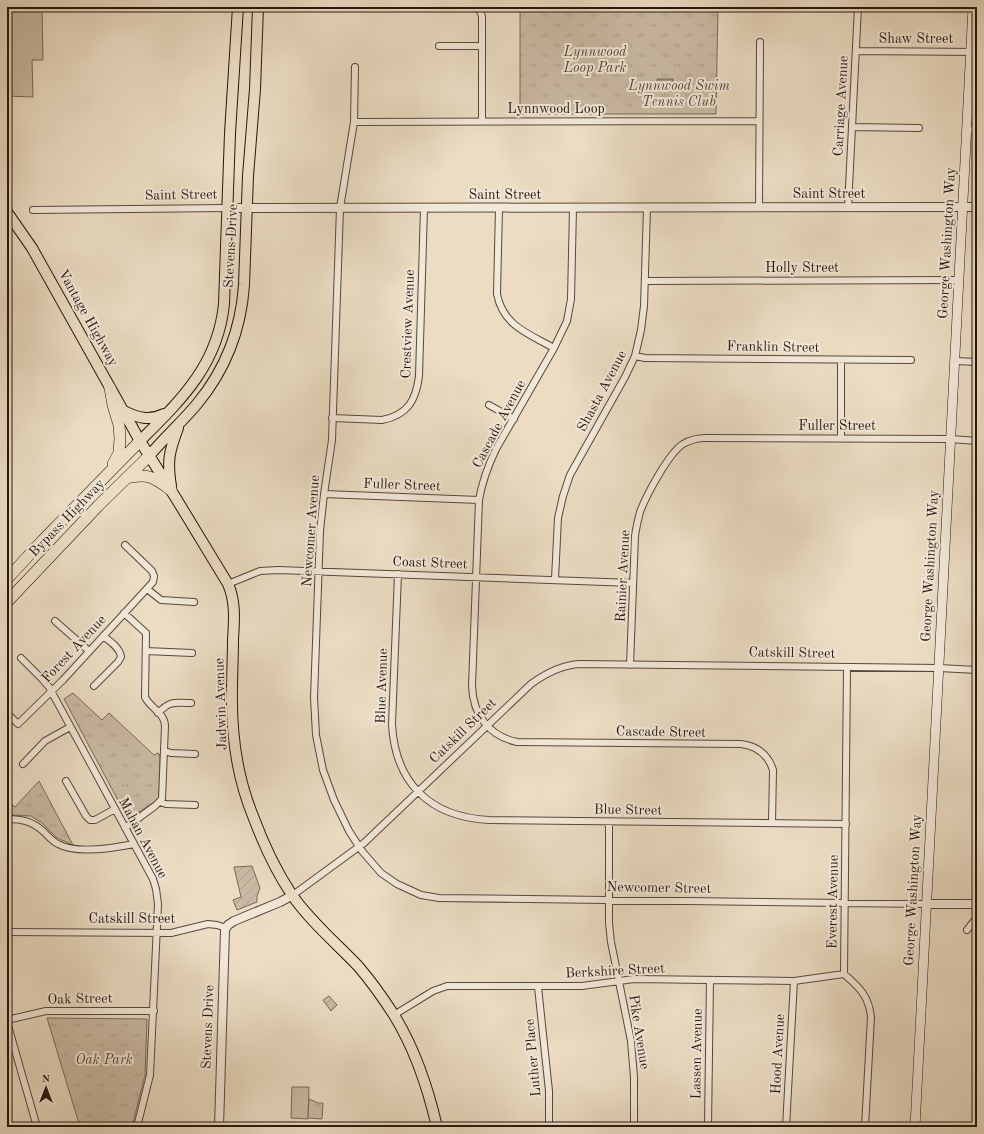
<svg xmlns="http://www.w3.org/2000/svg" width="984" height="1134" font-family="'Old Standard TT',serif">
<defs>
<pattern id="park-tufts" width="24" height="20" patternUnits="userSpaceOnUse"><rect width="24" height="20" fill="#cabaa4"/><path d="M3 7l-1-3M5 7V3M7 7l1-3M15 17l-1-3M17 17v-4M19 17l1-3" fill="none" stroke="#ad9f8c"/></pattern>
<pattern id="garden-furrows" width="10" height="10" patternUnits="userSpaceOnUse"><rect width="10" height="10" fill="#cabaa4"/><path d="M-1 1l2-2M0 10L10 0M9 11l2-2" fill="none" stroke="#ad9f8c"/></pattern>
</defs>
<rect width="100%" height="100%" fill="#ebdcc3"/>
<filter id="stains"><feTurbulence type="fractalNoise" baseFrequency=".005" numOctaves="4"/><feColorMatrix values="0 0 0 0 .2 0 0 0 0 .09 0 0 0 0 .02 0 0 0 .5 -.17"/></filter>
<radialGradient id="worn" r=".72"><stop offset=".6" stop-color="#630" stop-opacity="0"/><stop offset="1" stop-color="#630" stop-opacity=".3"/></radialGradient>
<path fill="#cabaa4" stroke="#78685a" d="M 7,7 L 42,7 L 43,60 L 32,60 L 33,97 L 7,96 Z
M 292,1087 L 309,1087 L 308,1119 L 291,1118 Z"/>
<path fill="url(#park-tufts)" stroke="#78685a" d="M 520,7 L 718,7 L 716,114 L 520,114 Z
M 73,693 L 102,720 L 109,713 L 154,755 L 158,753 L 160,755 L 159,799 L 128,819 L 64,699 Z
M 39,781 L 73,845 L 57,838 L 42,823 L 31,816 L 7,815 L 7,800 L 15,807 Z
M 47,1018 L 147,1019 L 145,1075 L 132,1127 L 80,1127 Z
M 309,1099 L 318,1103 L 323,1103 L 322,1119 L 308,1118 Z"/>
<path fill="url(#garden-furrows)" stroke="#78685a" d="M 252,866 L 260,888 L 257,896 L 257,902 L 237,910 L 233,900 L 241,897 L 234,867 Z
M 329,996 L 337,1005 L 331,1011 L 323,1000 Z"/>
<path fill="#a89986" stroke="#746556" d="M 657,79 L 673,79 L 673,86 L 657,86 Z"/>
<g fill="none" stroke-linecap="round" stroke-linejoin="round">
<g stroke="#57483c" stroke-width="8">
<path id="minor" d="M 477,7 L 481,13 L 482,17 L 482,121
M 439,46 L 482,46
M 856,51 L 977,52
M 355,67 L 354,122 L 340,208 L 332,440 L 324,494 L 320,531 L 314,698 L 316,735 L 323,770 L 334,800 L 349,831 L 362,851 L 381,873 L 397,884 L 421,895 L 439,898 L 926,904
M 354,122 L 759,121
M 852,127 L 919,128
M 967,130 L 977,130
M 759,207 L 760,42
M 848,207 L 858,7
M 499,208 L 497,294 C 503,326 529,334 554,348
M 573,208 L 571,299 L 567,321 L 554,348 L 496,449 C 488,466 482,482 479,500 L 472,686 C 473,715 489,736 517,742 L 741,744 C 757,746 768,754 773,770 L 772,823
M 33,210 L 228,208
M 645,281 L 959,280
M 635,356 L 645,358 L 911,360
M 955,361 L 977,362
M 489,405 L 514,419
M 332,418 L 382,420 C 408,415 416,400 419,376 L 424,208
M 841,438 L 841,360
M 324,494 L 479,500
M 398,574 L 392,724 C 395,783 430,817 489,820 L 846,824
M 555,579 L 558,518 L 563,496 L 570,475 L 625,377 L 635,356 L 641,330 L 644,306 L 647,208
M 228,584 L 260,571 L 278,570 L 633,583
M 147,589 L 161,600 L 194,602
M 124,613 L 146,633 L 145,697 C 150,708 165,713 165,726 L 162,799 L 155,806 L 125,828
M 55,621 L 89,651
M 146,651 L 192,653
M 21,658 L 43,680 L 49,687 L 153,879 L 156,889 L 158,904 L 150,1075 L 137,1127
M 630,665 L 635,536 C 636,528 638,520 640,512 C 646,496 668,454 683,444 C 690,440 697,438 706,438 L 951,439 L 977,441
M 847,667 L 844,974 C 859,987 869,996 871,1017 L 865,1127
M 94,686 L 118,662 L 121,657 C 120,648 110,641 103,636
M 7,713 L 18,724 L 63,680 L 153,582 L 154,576 L 152,571 L 125,545
M 158,713 C 171,700 174,703 191,703
M 165,751 L 171,753 L 195,754
M 23,764 L 45,741 L 70,727
M 66,781 L 86,816 L 90,820 L 95,820 L 115,809
M 160,802 L 166,804 L 195,805
M 7,819 C 22,819 32,821 44,832 C 48,836 52,841 58,844 C 76,854 114,848 134,844
M 609,822 L 609,923 L 611,942 L 631,1041 L 634,1077 L 634,1127
M 293,895 L 364,843 L 531,684 C 546,673 561,665 580,664 L 939,668 L 977,670
M 967,930 L 977,917
M 7,932 L 171,933 L 208,924 L 217,925 L 226,928
M 538,987 L 549,1091 L 549,1127
M 394,1015 L 433,991 L 447,986 L 582,986 L 634,979 L 794,981 L 844,974
M 7,1020 L 46,1011 L 154,1011
M 7,1022 L 37,1127
M 708,1127 L 710,980
M 786,1127 L 794,981"/>
</g>
<g stroke="#57483c" stroke-width="10">
<path id="tertiary" d="M 228,208 L 977,207
M 926,904 L 977,904
M 219,1127 L 225,930 L 228,925 L 234,921 L 280,902 L 293,895"/>
</g>
<g stroke="#26160f" stroke-width="10">
<path id="secondary" d="M 915,1127 L 973,7"/>
</g>
<g stroke="#26160f" stroke-width="12">
<path id="primary" d="M 7,212 L 32,248 L 140,441 L 177,500 L 228,584 C 236,602 234,621 233,640 C 233,657 232,673 232,689 C 231,732 237,777 253,816 C 263,843 276,871 292,895 C 310,921 336,943 358,966 C 371,981 383,998 394,1015 C 415,1049 428,1088 437,1127
M 124,411 C 138,418 149,421 164,414
M 140,441 C 181,400 218,365 224,304 L 230,133 L 238,7
M 149,456 C 164,438 182,422 197,404 C 226,369 241,330 244,285 L 248,176 L 255,89 L 258,7
M 171,486 C 167,461 169,452 178,428"/>
</g>
<g stroke="#26160f" stroke-width="12">
<path id="trunk" d="M 110,388 L 113,405 L 119,425 L 120,438 L 119,453 L 113,464
M 126,478 C 149,473 153,477 171,490
M 7,579 L 43,540 L 140,441
M 7,602 L 98,506 L 149,456"/>
</g>
<use href="#minor" stroke="#f2e8d8" stroke-width="6"/>
<use href="#tertiary" stroke="#f2e8d8" stroke-width="8"/>
<use href="#secondary" stroke="#f2e8d8" stroke-width="9"/>
<use href="#primary" stroke="#ebdcc3" stroke-width="10"/>
<use href="#trunk" stroke="#ebdcc3" stroke-width="11"/>
</g>
<g text-anchor="middle" dominant-baseline="central" stroke-width="4" stroke-linejoin="round" paint-order="stroke">
<g font-size="14" fill="#26160f" stroke="#f2e8d8">
<text x="916" y="39">Shaw Street</text>
<text transform="translate(841 106) rotate(-87)">Carriage Avenue</text>
<text x="556" y="109">Lynnwood Loop</text>
<text x="829" y="194">Saint Street</text>
<text transform="translate(181 195) rotate(-1)">Saint Street</text>
<text x="505" y="195">Saint Street</text>
<text transform="translate(947 243) rotate(-87)">George Washington Way</text>
<text transform="translate(231 246) rotate(-87)">Stevens Drive</text>
<text x="802" y="268">Holly Street</text>
<text transform="translate(88 318) rotate(61)">Vantage Highway</text>
<text transform="translate(408 324) rotate(-88)">Crestview Avenue</text>
<text transform="translate(773 347) rotate(1)">Franklin Street</text>
<text transform="translate(602 391) rotate(-62)">Shasta Avenue</text>
<text transform="translate(499 424) rotate(-62)">Cascade Avenue</text>
<text x="837" y="426">Fuller Street</text>
<text transform="translate(402 485) rotate(2)">Fuller Street</text>
<text transform="translate(67 518) rotate(-46)">Bypass Highway</text>
<text transform="translate(311 531) rotate(-86)">Newcomer Avenue</text>
<text transform="translate(430 563) rotate(2)">Coast Street</text>
<text transform="translate(930 566) rotate(-87)">George Washington Way</text>
<text transform="translate(623 576) rotate(-87)">Rainier Avenue</text>
<text transform="translate(74 649) rotate(-47)">Forest Avenue</text>
<text transform="translate(792 653) rotate(1)">Catskill Street</text>
<text transform="translate(382 686) rotate(-88)">Blue Avenue</text>
<text transform="translate(221 704) rotate(-92)">Jadwin Avenue</text>
<text transform="translate(463 731) rotate(-44)">Catskill Street</text>
<text transform="translate(661 732) rotate(1)">Cascade Street</text>
<text transform="translate(628 810) rotate(1)">Blue Street</text>
<text transform="translate(143 838) rotate(62)">Mahan Avenue</text>
<text transform="translate(659 888) rotate(1)">Newcomer Street</text>
<text transform="translate(913 890) rotate(-87)">George Washington Way</text>
<text transform="translate(833 902) rotate(-89)">Everest Avenue</text>
<text x="132" y="919">Catskill Street</text>
<text transform="translate(615 971) rotate(-3)">Berkshire Street</text>
<text transform="translate(80 999) rotate(-1)">Oak Street</text>
<text transform="translate(208 1027) rotate(-88)">Stevens Drive</text>
<text transform="translate(639 1032) rotate(81)">Pike Avenue</text>
<text transform="translate(697 1054) rotate(-89)">Lassen Avenue</text>
<text transform="translate(778 1054) rotate(-87)">Hood Avenue</text>
<text transform="translate(533 1058) rotate(-95)">Luther Place</text>
</g>
<g font-size="14" font-style="italic" fill="#57473c" stroke="#f2e8d8">
<text x="595" y="52">Lynnwood<tspan x="595" dy="16">Loop Park</tspan></text>
<text x="679" y="86">Lynnwood Swim<tspan x="679" dy="16">Tennis Club</tspan></text>
<text x="104" y="1060">Oak Park</text>
</g>
</g>
<rect width="984" height="1134" fill="none" stroke="#ebdcc3" stroke-width="24"/>
<rect x="8" y="8" width="968" height="1118" fill="none" stroke="#26160f" stroke-width="2"/>
<rect x="12" y="12" width="960" height="1110" fill="none" stroke="#26160f"/>
<g transform="translate(46 1088)" stroke="#f2e8d8" stroke-width="3" paint-order="stroke">
<path d="M0-3L7 15L0 10L-7 15Z" fill="#26160f"/>
<text y="-6" font-size="11" font-weight="bold" text-anchor="middle" fill="#26160f">N</text>
</g>
<rect width="100%" height="100%" filter="url(#stains)"/>
<rect width="100%" height="100%" fill="url(#worn)"/>
</svg>
